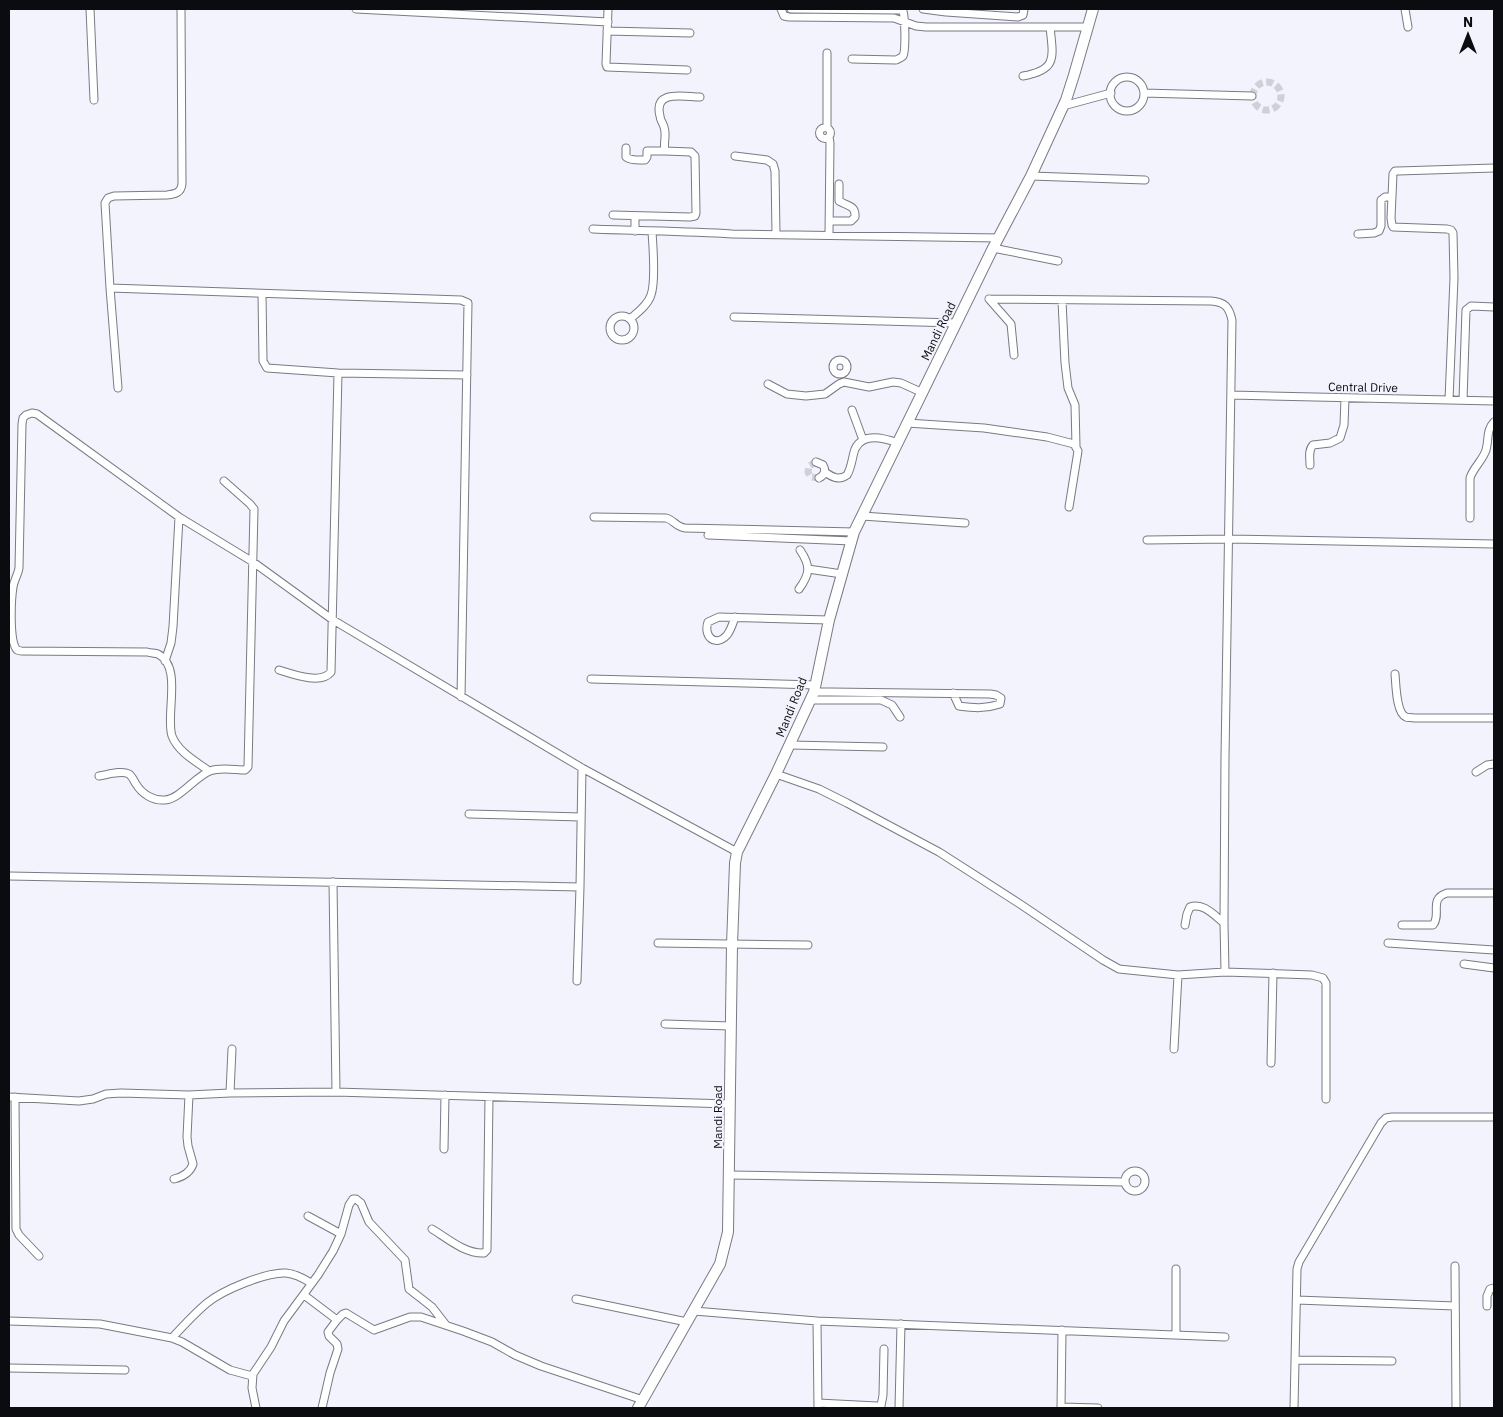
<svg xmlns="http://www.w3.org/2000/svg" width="1503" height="1417" font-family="'IBM Plex Sans',sans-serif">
<rect width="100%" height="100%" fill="#f2f3fd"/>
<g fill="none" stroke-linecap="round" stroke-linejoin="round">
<path stroke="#cfd0d9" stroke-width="7" stroke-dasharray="7 3.5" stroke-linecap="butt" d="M1253 96a14 14 0 1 1 28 0a14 14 0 1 1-28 0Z
M 816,462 L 809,466 L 808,472 L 811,477 L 819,478"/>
<g stroke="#797a83" stroke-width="9">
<path id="street" d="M 90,9 L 94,100
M 356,9 L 608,22
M 608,9 L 606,64 L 607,67 L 687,70
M 781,9 L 784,16 L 789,17 L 894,18 L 916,26 L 926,27 L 1088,27
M 791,9 L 900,10 L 903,11 C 905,18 906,50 903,56 C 901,58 898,59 896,60 L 852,59
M 923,9 L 946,12 L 1018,17 L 1023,15 L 1024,9
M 1405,9 L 1408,27
M 607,31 L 690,33
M 1023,76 C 1058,70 1053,57 1050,27
M1110 94a17 17 0 1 1 34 0a17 17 0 1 1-34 0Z
M 1144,93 L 1252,96
M 1063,106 L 1111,93
M819.5 133a5.5 5.5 0 1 1 11 0a5.5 5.5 0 1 1-11 0Z
M 827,128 L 827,53
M 829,137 L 830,143 L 829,235
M 626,148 L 626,157 C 631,161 639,160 645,160 L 647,157 L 647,151 L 665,151
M 735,156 L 767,160 L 773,164 L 775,171 L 776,234
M 1031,176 L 1145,180
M 613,215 L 690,217 L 695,216 L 696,213 L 695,156 L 691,152 L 665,151 C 663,143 667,135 664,127 C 663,123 660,120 660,116 C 653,89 684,97 700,97
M 829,221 L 851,221 L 855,217 C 856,205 847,206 839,201 L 839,184
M 593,229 C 639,231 686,231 732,234 L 999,238
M 635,231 L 635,216
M 1358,234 L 1374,233 L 1379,231 L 1381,226 L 1381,200 L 1385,197 L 1392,197
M 993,248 L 1058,261
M 110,288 L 461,300 L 468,303 L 461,697
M 262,294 L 263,361 L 267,368 L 338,373 L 467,375
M 989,299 L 1211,301 C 1225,302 1229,307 1232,320 L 1225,757 L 1224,923 L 1225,972
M 989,299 L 1011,324 L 1014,355
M 1062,301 L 1065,363 L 1068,388 L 1075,405 L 1076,446
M610 328a12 12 0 1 1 24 0a12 12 0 1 1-24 0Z
M 734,317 L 956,323
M 630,319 C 637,313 648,305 651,295 C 656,281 653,247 652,232
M833 367a7 7 0 1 1 14 0a7 7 0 1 1-14 0Z
M 768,384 L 787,394 L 806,396 L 825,394 L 839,384 L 844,382 L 869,387 L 893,382 L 901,383 L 923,393
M 118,388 L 110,288 L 105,203 L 108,198 L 114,196 L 167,195 C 175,194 181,193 182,184 L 181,9
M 1231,395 L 1494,401
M 1449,400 L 1454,278 L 1453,233 L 1451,230 L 1447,229 L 1393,227 L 1392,225 L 1391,218 L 1393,174 L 1395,171 L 1398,171 L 1494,168
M 1463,400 L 1466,310 L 1471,306 L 1494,307
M 852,410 L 863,440
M 907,423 L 984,428 L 1047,437 L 1074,444 L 1078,451 L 1069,507
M 816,462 L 823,465 C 826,470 825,475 819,478
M 1310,465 C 1310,458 1308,450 1313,445 L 1330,443 L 1340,438 L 1344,425 L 1345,398
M 825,472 C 832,477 839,481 847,475 C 852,467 852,457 855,449 C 863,432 884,438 898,443
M 862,516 L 965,523
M 594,517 L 666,518 C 674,520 676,527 685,528 L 854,532
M 1470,518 L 1470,478 C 1473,468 1483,460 1486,450 C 1489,440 1486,430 1494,422
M 708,535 L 852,541
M 1147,540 L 1229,539 L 1494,544
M 808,569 L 842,574
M 799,589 C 810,574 811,566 800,550
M 735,617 C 733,623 731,630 727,635 C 715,648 703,636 708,622 L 719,617 L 829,620
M 165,661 L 171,643 L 173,627 L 179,517
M 279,670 C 292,674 321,685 331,672 L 338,373
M 1395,674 C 1396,684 1396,713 1406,717 C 1408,718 1411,717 1414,718 L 1494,718
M 591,679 L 816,685
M 814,692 L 830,692 L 990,694 L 996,695 L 1001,698 L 1000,704 C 985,709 974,708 959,706 L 953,693
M 810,700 L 881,700 L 892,705 L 900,717
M 790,745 L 883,747
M 209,771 C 197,762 178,752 172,736 C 165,715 183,667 158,654 C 155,653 150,653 147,652 L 21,651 L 17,650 C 9,641 11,600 13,587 C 14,580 18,575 19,568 L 22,424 L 23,418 L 26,415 L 32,413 L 37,414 L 179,517 L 253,562 L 333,620 L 582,768 L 737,852
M 1476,772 L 1487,765 L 1494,764
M 776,774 L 819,789 L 847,803 L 939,852 L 1020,904 L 1103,960 L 1119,969 L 1178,975 L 1225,972 L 1312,975 L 1323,978 L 1326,983 L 1326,1099
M 99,776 C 107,775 121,770 129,774 C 132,776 134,781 136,784 C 142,794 153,801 165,800 C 180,799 196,776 210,771 C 220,767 235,770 245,770 L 248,767 L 254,509 L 250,504 L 224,481
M 469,814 L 581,817
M 9,876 L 580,887 L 582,768
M 333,882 L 336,1092
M 1185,925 L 1187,914 L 1190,907 C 1203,902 1214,915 1224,923
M 1402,925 L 1433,925 C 1442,914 1428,899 1447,893 L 1494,893
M 658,943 L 808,945
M 1388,943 L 1494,950
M 1464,964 L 1494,968
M 577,981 L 580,887
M 665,1024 L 731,1026
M 1174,1049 L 1178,975
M 1271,1063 L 1273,973
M 230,1093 L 232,1049
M 9,1097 L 79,1101 L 93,1099 L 106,1094 L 121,1093 L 189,1095 L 230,1093 L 336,1092 L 729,1104
M 15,1097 L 16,1229 L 19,1235 L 39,1256
M 444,1149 L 445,1095
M1125 1181a10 10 0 1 1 20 0a10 10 0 1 1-20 0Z
M 729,1175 L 1125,1182
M 174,1179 C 182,1177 190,1173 193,1164 L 188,1146 L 187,1137 L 189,1095
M 308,1216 L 341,1234
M 432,1229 C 447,1238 465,1254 484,1253 L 487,1250 L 489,1097
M 1455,1266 L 1456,1408
M 1176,1269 L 1176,1335
M 304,1295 L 337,1320 L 343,1314 L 346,1313 L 374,1330 L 410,1317 L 421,1317 L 463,1331 L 492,1342 L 515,1355 L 541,1366 L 643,1400
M 576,1299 L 687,1322
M 1297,1300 L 1455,1306
M 1487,1306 L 1487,1296 L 1490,1289 L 1494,1288
M 694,1311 L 817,1321 L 1225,1337
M 9,1321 L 100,1324 L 172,1338 L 182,1342 L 230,1370 L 252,1376
M 817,1321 L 818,1408
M 172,1338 C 183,1326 195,1313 207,1303 C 223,1290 266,1272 286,1273 C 296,1274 303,1278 311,1283
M 1296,1360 L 1392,1361
M 9,1368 L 125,1370
M 818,1403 L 877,1406 L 881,1406 L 883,1395 L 884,1349
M 1061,1407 L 1098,1408
M 256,1408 L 252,1388 L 253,1374 L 271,1347 L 284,1321 L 318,1275 L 333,1251 L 341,1234 L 349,1205 L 353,1199 L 356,1199 L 361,1203 L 369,1222 L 405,1260 L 409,1289 L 432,1307 L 446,1325
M 322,1408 L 330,1373 L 338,1349 L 337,1344 L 329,1336 L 328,1332 L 337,1320
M 899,1408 L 901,1324
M 1061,1408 L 1062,1330
M 1294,1408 L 1297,1269 L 1299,1262 L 1381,1123 L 1386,1118 L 1392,1117 L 1494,1117"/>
</g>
<g stroke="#797a83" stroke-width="12">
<path id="secondary" d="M 638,1408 L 720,1264 L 728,1232 L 732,945 L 735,863 L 737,852 L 776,774 L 814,692 L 829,620 L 854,532 L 993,248 L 1031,176 L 1066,100 L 1074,75 L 1093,9"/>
</g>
<use href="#street" stroke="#fff" stroke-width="7"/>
<use href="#secondary" stroke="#fff" stroke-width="10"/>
</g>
<g text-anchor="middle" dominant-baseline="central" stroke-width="4" stroke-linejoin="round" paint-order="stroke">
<g font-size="12" fill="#0b0c0f" stroke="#f2f3fd">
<text transform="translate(938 331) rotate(-64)">Mandi Road</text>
<text transform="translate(1363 387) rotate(1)">Central Drive</text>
<text transform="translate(791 707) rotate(-68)">Mandi Road</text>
<text transform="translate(717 1117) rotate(-90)">Mandi Road</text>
</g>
</g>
<rect width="1503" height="1417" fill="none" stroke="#0b0c0f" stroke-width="20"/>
<g transform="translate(1468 35)" stroke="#f2f3fd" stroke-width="4" paint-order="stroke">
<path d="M0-4L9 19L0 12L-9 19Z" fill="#0b0c0f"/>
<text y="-8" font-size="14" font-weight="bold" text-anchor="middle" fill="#0b0c0f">N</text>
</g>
</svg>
